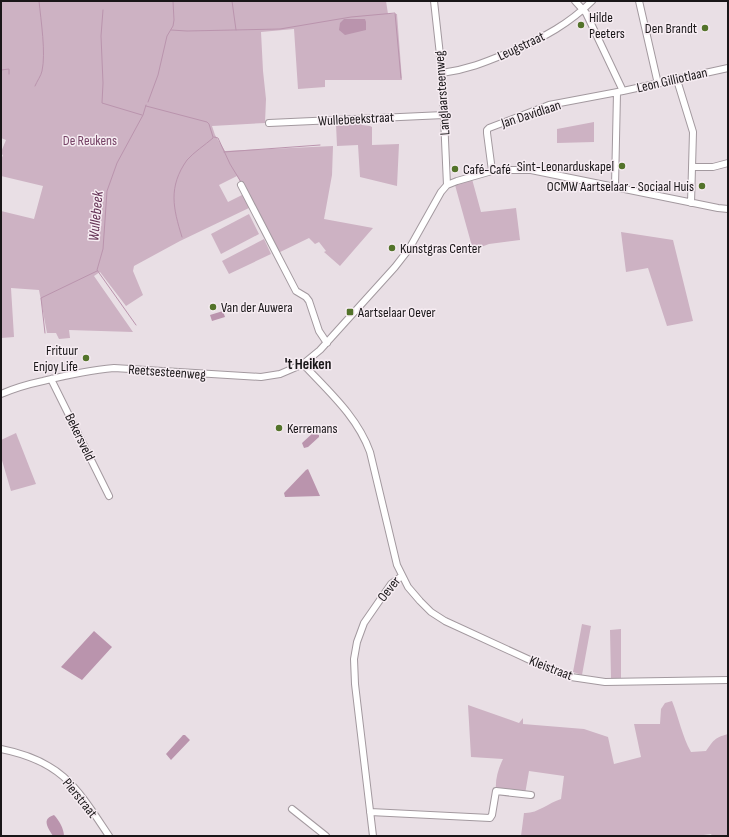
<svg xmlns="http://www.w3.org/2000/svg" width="729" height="837" font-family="'Sofia Sans Condensed',sans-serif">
<rect width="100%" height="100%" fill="#e9dfe5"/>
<path fill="#cdb2c3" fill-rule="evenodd" d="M 1,1 L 386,1 L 388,14 L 397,14 L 402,80 L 325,80 L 325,87 L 298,89 L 294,29 L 261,32 L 263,71 L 266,99 L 265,123 L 212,126 L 215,135 L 225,151 L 333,146 L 332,175 L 324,219 L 373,228 L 340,266 L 324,252 L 326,251 L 319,242 L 315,244 L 309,238 L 276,254 L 251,207 L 180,241 L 134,266 L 133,271 L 143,295 L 126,306 L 100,272 L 94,276 L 133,332 L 69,330 L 70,338 L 59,339 L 56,333 L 47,333 L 39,290 L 11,288 L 14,337 L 1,338 L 1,211 L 34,219 L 43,186 L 1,176 L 1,160 L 3,155 L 1,154 L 1,152 L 6,140 L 1,138 ZM 237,176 L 246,193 L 228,202 L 219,185 Z
M 361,120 L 362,125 L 370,126 L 372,127 L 372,145 L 399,144 L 397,186 L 360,177 L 358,145 L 337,146 L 336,124 L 338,122 Z
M 594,122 L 594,142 L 557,143 L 557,129 Z
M 472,179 L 481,212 L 516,208 L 520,240 L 489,244 L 473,250 L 455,185 Z
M 249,214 L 259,234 L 221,254 L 211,234 Z
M 621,232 L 673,240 L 693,321 L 667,326 L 648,268 L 626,272 Z
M 264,239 L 271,254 L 229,274 L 222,261 Z
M 16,433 L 36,484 L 11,491 L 1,457 L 1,440 Z
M 582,624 L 591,626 L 582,675 L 573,672 Z
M 621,629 L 621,678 L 611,678 L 610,630 Z
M 672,701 C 679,718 682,736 691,752 L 706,751 C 714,740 714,738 728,734 L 728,836 L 712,836 L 711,834 L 696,836 L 521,836 L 524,813 C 537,814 548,803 561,799 L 564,776 L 529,771 L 525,794 L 496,791 C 495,780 498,769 503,759 L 471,757 L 468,705 L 519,723 L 523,718 L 523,724 L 584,729 L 608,737 L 614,764 L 641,757 L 634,724 L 660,724 L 661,709 L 665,703 Z"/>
<path fill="#ba94ad" d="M 344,19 L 365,19 L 366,22 L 366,30 L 345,35 L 339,30 L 340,23 Z
M 223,311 L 225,317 L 212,321 L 210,315 Z
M 314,432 L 319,435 L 319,437 L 308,447 L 304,448 L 302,443 Z
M 308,469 L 320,496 L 285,497 L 284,493 L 306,470 Z
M 94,631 L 112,647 L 82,680 L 61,667 Z
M 183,735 L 185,735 L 190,740 L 171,760 L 166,754 Z
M 54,815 C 59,820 64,829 64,836 L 53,836 C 48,828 41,819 54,815 Z"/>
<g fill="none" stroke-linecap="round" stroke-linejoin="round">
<path stroke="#ba94ad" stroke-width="1" d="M 232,1 L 236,30
M 103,10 L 101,36 L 103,83 L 102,103 L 142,115
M 171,30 L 187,31 L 280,29 L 351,17 L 395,13 L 401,78
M 1,70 L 9,69 L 9,74
M 35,86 C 37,81 41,76 42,71 C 46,53 41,21 39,1
M 148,102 L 158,75 L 167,36 L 173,26 L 174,20 L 173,1
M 146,106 L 207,122 L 209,124 L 213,137 L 213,138 C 205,145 194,152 187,160 C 168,187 173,208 182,237
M 214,137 L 218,138 L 230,164 L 241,182
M 224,152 L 320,145
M 136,325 L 97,270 L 103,249 L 107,191 L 117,163 L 143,115 L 146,105
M 45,333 L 41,298 L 97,271"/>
<g stroke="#a3999f" stroke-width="8">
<path id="minor" d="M 434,1 L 442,73 L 447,185
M 575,1 L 586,13 L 623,91
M 639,1 L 658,84
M 442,73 C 471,69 488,61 515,50 C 544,37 569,24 592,1
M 677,80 L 693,132 L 691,203
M 269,123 L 444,115
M 692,167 L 713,167 L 728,163
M 492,171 L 487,133 L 487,130 L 489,128 L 549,105 L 623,91 L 728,68
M 241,185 L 296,291 L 306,297 L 309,301 L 319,331 L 327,343
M 615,186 L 617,93
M 303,364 C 328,391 357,416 370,452 L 397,565 L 408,587 L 420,601 L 431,612 L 445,621 L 532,661 L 552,670 L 571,677 L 605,682 L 728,680
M 51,379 L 109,496
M 1,394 C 15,388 29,384 43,381 C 67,375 90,370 114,368 L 261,377 L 280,374 L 294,368 L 303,364 L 320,350 L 395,267 L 409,249 L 441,192 L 447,185 L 457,181 L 492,171 L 502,170 L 531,170 L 718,208 L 728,209
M 1,749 C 62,761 77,788 109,836
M 292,809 L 326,836
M 370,812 L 490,818 L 492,815 L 496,791 L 531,795
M 373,836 L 355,684 L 354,659 L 357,642 L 364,623 L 391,584 L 402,576"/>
</g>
<use href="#minor" stroke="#fff" stroke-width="6"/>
</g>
<g fill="#53732a" stroke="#f6ecf2" stroke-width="1.5">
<circle cx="581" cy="25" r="4"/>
<circle cx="705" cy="28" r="4"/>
<circle cx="622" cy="166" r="4"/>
<circle cx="455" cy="169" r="4"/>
<circle cx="702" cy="186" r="4"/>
<circle cx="392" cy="248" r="4"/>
<circle cx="213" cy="307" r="4"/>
<rect x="346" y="308" width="8" height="8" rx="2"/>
<circle cx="86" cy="358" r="4"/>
<circle cx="279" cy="428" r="4"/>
</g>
<g text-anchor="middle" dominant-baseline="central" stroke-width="3" stroke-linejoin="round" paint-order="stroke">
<g font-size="14" fill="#191618" stroke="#f6ecf2" text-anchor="start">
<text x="589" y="17">Hilde<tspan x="589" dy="16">Peeters</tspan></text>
<text x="697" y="28" text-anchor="end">Den Brandt</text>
<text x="614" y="166" text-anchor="end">Sint-Leonarduskapel</text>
<text x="463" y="169">Café-Café</text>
<text x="694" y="186" text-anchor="end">OCMW Aartselaar - Sociaal Huis</text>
<text x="400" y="248">Kunstgras Center</text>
<text x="221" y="307">Van der Auwera</text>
<text x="358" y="312">Aartselaar Oever</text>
<text x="78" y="350" text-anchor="end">Frituur<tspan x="78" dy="16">Enjoy Life</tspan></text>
<text x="287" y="428">Kerremans</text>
</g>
<g font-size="14" fill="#191618" stroke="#f6ecf2">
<text transform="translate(521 46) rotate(-25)">Leugstraat</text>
<text transform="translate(672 80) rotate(-13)">Leon Gilliotlaan</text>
<text transform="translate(442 93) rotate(-94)">Langlaarsteenweg</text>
<text transform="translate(531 114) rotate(-18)">Jan Davidlaan</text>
<text transform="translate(356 119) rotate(-3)">Wullebeekstraat</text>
<text transform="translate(167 372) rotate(4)">Reetsesteenweg</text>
<text transform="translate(80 437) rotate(64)">Bekersveld</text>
<text transform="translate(389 589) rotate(-52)">Oever</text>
<text transform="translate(551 668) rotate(21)">Kleistraat</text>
<text transform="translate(80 798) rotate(51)">Pierstraat</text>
</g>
<g font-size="14" fill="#764366" stroke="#f6ecf2">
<text x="90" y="140">De Reukens</text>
</g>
<g font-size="15" font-style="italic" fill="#633154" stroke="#f6ecf2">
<text transform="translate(96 216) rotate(-85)">Wullebeek</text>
</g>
<g font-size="15" font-weight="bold" fill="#191618" stroke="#f6ecf2">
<text x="308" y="364">'t Heiken</text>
</g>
</g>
<rect width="729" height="837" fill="none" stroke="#191618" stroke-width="4"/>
</svg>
